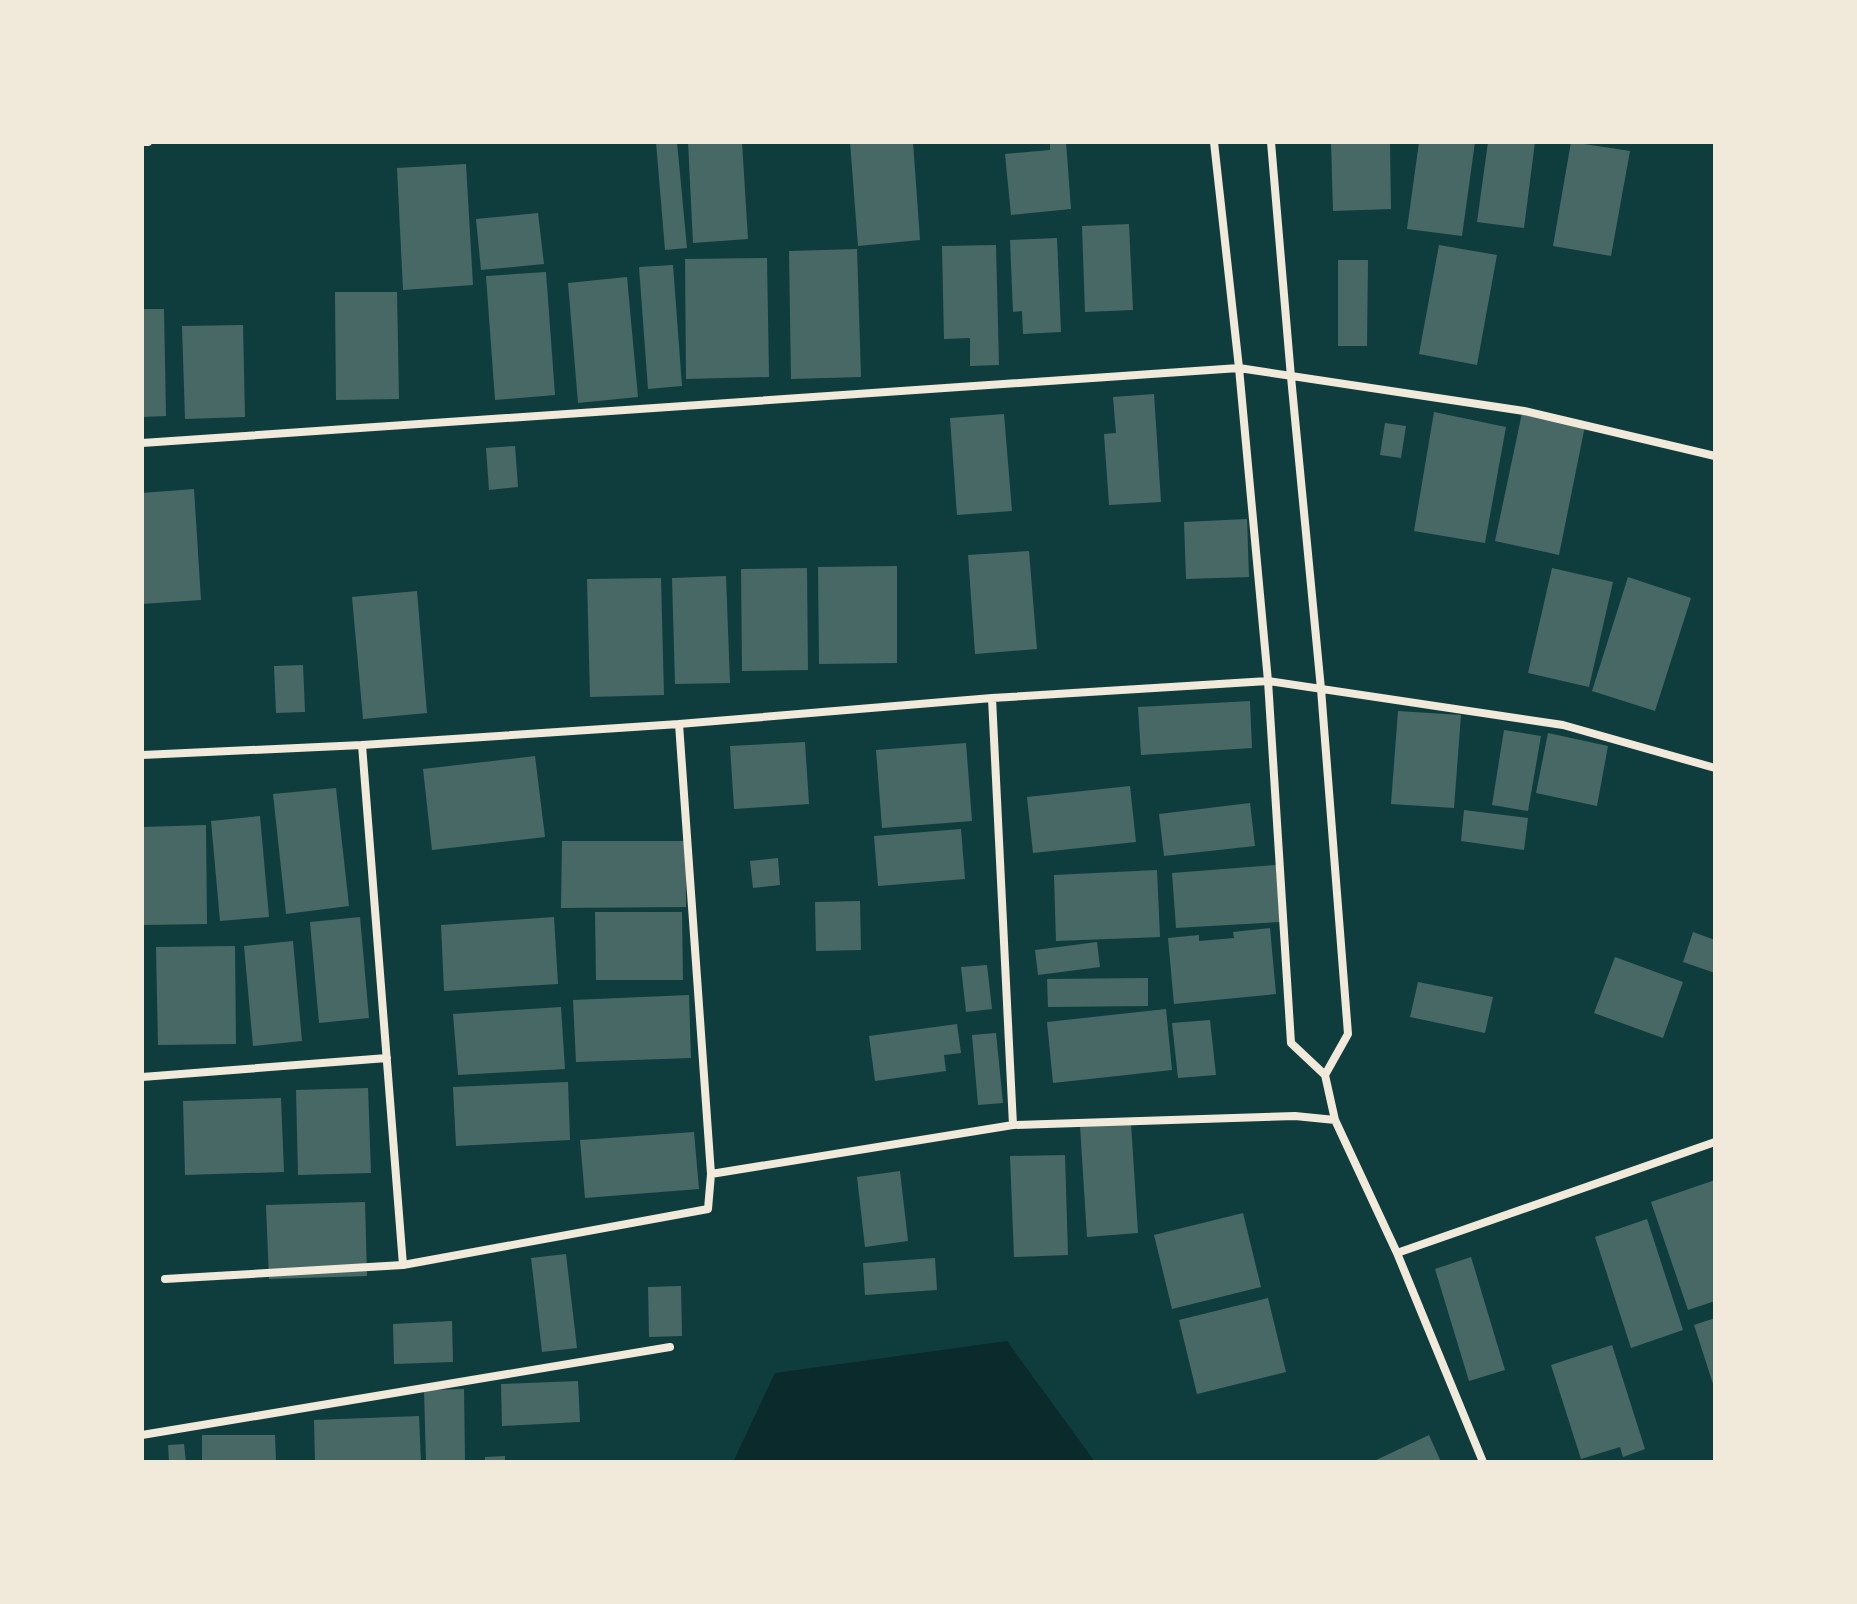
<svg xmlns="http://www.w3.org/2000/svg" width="1857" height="1604" font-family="'Nunito Sans',sans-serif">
<rect width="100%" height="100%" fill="#0f3d3e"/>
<path fill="#0a2a2b" d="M 1007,1341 L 1095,1462 L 733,1462 L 775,1373 Z"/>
<path fill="#486865" d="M 656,142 L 677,142 L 687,248 L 665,250 Z
M 688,142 L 742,142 L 748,239 L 693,243 Z
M 850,142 L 913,142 L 920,240 L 858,246 Z
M 1050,142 L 1066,142 L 1071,209 L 1011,215 L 1005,154 L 1050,150 Z
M 1331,142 L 1390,142 L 1391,209 L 1333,211 Z
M 1419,142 L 1475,142 L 1462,236 L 1407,229 Z
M 1488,142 L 1535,142 L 1524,228 L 1477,222 Z
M 1571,142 L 1630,151 L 1611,256 L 1553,246 Z
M 466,164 L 473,285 L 403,290 L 397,168 Z
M 538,213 L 544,264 L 481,270 L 476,219 Z
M 1129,224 L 1133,310 L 1085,312 L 1082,226 Z
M 1057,238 L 1061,332 L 1023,334 L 1022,311 L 1013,312 L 1010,240 Z
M 996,245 L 999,365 L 970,366 L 970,338 L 944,339 L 942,246 Z
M 1439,245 L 1497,255 L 1477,365 L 1419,354 Z
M 857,249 L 861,377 L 791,379 L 789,251 Z
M 767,258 L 769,377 L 686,379 L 685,259 Z
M 1338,260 L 1368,260 L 1367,346 L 1338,346 Z
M 673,265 L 682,386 L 648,389 L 639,267 Z
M 546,272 L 555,395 L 495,400 L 486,276 Z
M 627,277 L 638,397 L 578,403 L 568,283 Z
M 335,292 L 397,292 L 399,399 L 336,400 Z
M 142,309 L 164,309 L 166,416 L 142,417 Z
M 243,325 L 245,417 L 185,419 L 182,326 Z
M 1154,394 L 1161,502 L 1109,505 L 1104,434 L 1116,433 L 1113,397 Z
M 1434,412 L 1506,427 L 1485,543 L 1414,531 Z
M 1522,413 L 1585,426 L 1559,555 L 1495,541 Z
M 1004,414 L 1012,511 L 957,515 L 950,418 Z
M 1385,423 L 1406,426 L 1401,458 L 1380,455 Z
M 515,446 L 518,487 L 489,490 L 486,448 Z
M 194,489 L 201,600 L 142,604 L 142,493 Z
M 1247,519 L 1249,577 L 1186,579 L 1184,522 Z
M 1029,551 L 1037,649 L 975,654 L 968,555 Z
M 897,566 L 897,663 L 819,664 L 818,567 Z
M 807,568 L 808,670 L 742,671 L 741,569 Z
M 1552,568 L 1613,582 L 1589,687 L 1528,673 Z
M 726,576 L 730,683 L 675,684 L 672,578 Z
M 1628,577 L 1691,598 L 1655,711 L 1592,691 Z
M 661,578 L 664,695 L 590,697 L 587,579 Z
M 417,591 L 427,713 L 363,719 L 352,597 Z
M 303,665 L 305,712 L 276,713 L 274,666 Z
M 1250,701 L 1252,748 L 1141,755 L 1138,707 Z
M 1398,711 L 1461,715 L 1454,808 L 1391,804 Z
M 1504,730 L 1541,736 L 1528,811 L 1492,805 Z
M 1548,733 L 1608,746 L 1597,806 L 1536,793 Z
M 805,742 L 809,804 L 734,809 L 730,746 Z
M 966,743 L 972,821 L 882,828 L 876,750 Z
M 535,756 L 545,837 L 432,850 L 423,769 Z
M 1130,786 L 1136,842 L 1033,853 L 1027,797 Z
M 336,788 L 349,906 L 286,914 L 273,794 Z
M 1250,803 L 1255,846 L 1164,856 L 1159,814 Z
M 1464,810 L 1528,818 L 1524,850 L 1461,841 Z
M 260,816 L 269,917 L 220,921 L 211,821 Z
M 206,825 L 207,924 L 142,925 L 142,827 Z
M 961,829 L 965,879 L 878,886 L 874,836 Z
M 562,841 L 686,841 L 686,907 L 561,908 Z
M 778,858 L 780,885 L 753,888 L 750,861 Z
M 1276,865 L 1280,922 L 1176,928 L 1172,873 Z
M 1157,870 L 1160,937 L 1056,941 L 1054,875 Z
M 860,901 L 861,950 L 816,951 L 815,902 Z
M 595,912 L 682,912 L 683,980 L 596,980 Z
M 360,917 L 369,1018 L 319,1023 L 310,922 Z
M 554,917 L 558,984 L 444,991 L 441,925 Z
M 1270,928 L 1276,994 L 1174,1004 L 1168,938 L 1199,935 L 1199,941 L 1234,938 L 1233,932 Z
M 1693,932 L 1715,940 L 1715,973 L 1683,962 Z
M 293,941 L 302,1041 L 253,1046 L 244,946 Z
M 1097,942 L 1100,967 L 1038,975 L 1035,950 Z
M 235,946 L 236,1044 L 158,1045 L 156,947 Z
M 1615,957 L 1683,982 L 1663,1038 L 1594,1013 Z
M 987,965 L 992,1009 L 966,1012 L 961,967 Z
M 1148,978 L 1148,1006 L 1048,1007 L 1047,979 Z
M 1418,982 L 1493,997 L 1485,1033 L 1410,1017 Z
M 689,995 L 691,1058 L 576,1062 L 573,1000 Z
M 561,1007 L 565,1069 L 458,1075 L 453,1014 Z
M 1166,1009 L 1172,1070 L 1053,1083 L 1047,1022 Z
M 1210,1020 L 1216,1075 L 1178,1078 L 1172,1023 Z
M 957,1024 L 961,1053 L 944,1055 L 946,1071 L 875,1081 L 869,1036 Z
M 996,1033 L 1003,1103 L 978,1105 L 972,1035 Z
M 568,1082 L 570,1140 L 456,1146 L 453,1087 Z
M 368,1088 L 371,1173 L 298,1175 L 296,1090 Z
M 281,1098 L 284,1172 L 185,1175 L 183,1101 Z
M 1131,1123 L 1138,1233 L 1087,1237 L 1080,1126 Z
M 694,1132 L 699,1189 L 585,1198 L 580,1140 Z
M 1065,1155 L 1068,1255 L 1014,1257 L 1010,1156 Z
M 900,1171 L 908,1241 L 865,1247 L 857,1177 Z
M 1715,1180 L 1715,1301 L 1688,1310 L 1651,1202 Z
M 365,1202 L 367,1276 L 269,1279 L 266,1205 Z
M 1243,1213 L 1261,1287 L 1172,1309 L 1154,1235 Z
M 1647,1219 L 1683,1330 L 1631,1348 L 1595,1237 Z
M 566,1254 L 577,1348 L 542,1352 L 531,1258 Z
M 1471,1257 L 1505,1370 L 1469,1381 L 1435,1269 Z
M 935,1258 L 937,1290 L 865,1295 L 863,1263 Z
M 681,1286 L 682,1336 L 649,1337 L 648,1287 Z
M 1268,1298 L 1286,1372 L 1197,1394 L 1179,1320 Z
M 1715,1318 L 1715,1387 L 1714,1387 L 1694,1325 Z
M 452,1321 L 453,1362 L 394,1364 L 393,1324 Z
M 1612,1345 L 1645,1449 L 1623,1457 L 1620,1447 L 1581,1459 L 1551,1365 Z
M 578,1381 L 580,1422 L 502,1426 L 501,1384 Z
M 464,1389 L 465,1462 L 426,1462 L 424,1390 Z
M 419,1416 L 421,1462 L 315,1462 L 314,1420 Z
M 202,1435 L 275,1435 L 276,1462 L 202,1462 Z
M 1429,1435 L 1441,1462 L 1372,1462 Z
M 184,1444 L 186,1462 L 169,1462 L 168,1445 Z
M 505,1456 L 505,1462 L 485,1462 L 485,1457 Z"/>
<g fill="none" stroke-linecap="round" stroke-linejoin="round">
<path stroke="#f1e9da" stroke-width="8" d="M 142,142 L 148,142
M 1214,142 L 1239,368 L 1268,681 L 1291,1043 L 1325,1075 L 1335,1120 L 1397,1253 L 1483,1462
M 1271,142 L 1291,377 L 1321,689 L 1348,1034 L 1325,1075
M 142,443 L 1239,368 L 1524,411 L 1715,456
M 992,698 L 1013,1125
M 679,724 L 711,1174
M 362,745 L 403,1265
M 142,755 L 362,745 L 679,724 L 992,698 L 1268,681 L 1563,725 L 1715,768
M 142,1077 L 387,1058
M 1397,1253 L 1715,1142
M 165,1279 L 403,1265 L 708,1209 L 711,1174 L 1013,1125 L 1295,1116 L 1335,1120
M 142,1435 L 670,1347"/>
</g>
<rect width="1857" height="1604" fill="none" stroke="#f1e9da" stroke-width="288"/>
</svg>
